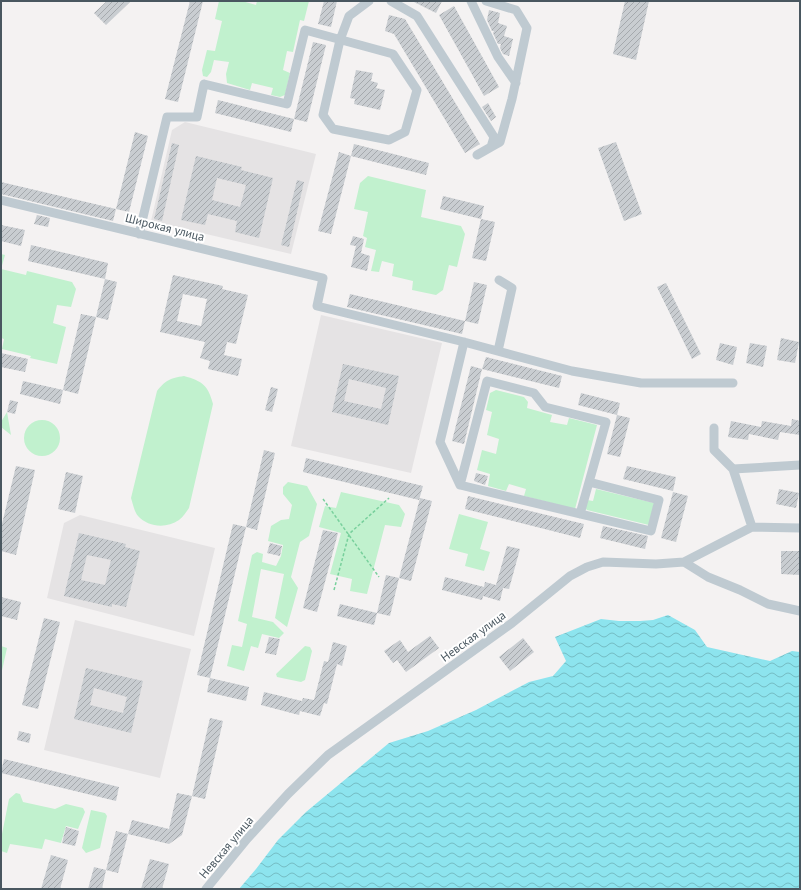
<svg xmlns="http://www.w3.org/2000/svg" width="801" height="890" font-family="'PT Sans',sans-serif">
<defs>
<pattern id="water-waves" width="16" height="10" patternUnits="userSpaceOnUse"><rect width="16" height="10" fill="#8de4ee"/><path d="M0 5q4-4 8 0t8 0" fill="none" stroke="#75bcc4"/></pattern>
<pattern id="building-hatch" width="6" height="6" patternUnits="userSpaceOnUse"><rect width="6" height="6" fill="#c9cdd1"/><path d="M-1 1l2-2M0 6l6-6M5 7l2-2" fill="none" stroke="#a5a9ad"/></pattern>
</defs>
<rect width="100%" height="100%" fill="#f4f2f2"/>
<path fill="#e5e3e4" d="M 185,122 L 316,154 L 291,254 L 151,221 L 172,130 Z
M 321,315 L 442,343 L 411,473 L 291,446 Z
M 80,515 L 215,548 L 194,636 L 47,598 L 64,523 Z
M 75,620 L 191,649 L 160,778 L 44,750 Z"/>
<path fill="#c1f1ce" d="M 219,1 L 242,1 L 256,5 L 257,1 L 309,1 L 304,21 L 300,20 L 293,52 L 287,51 L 283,70 L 290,73 L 285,95 L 280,97 L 271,95 L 273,88 L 252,83 L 250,90 L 227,83 L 226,74 L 229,62 L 214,60 L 211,72 L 207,77 L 203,76 L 202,70 L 207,50 L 215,51 L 222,21 L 215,19 Z
M 368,176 L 426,190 L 421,217 L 461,226 L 465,234 L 457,267 L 449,265 L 443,290 L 436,295 L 412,290 L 413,281 L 392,276 L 394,264 L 382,261 L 379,272 L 371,271 L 376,250 L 365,247 L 367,238 L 363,236 L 368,212 L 354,209 L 360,183 Z
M 1,254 L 5,255 L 1,269 L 26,275 L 27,271 L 72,282 L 76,289 L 71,307 L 57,305 L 53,323 L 66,327 L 57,364 L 30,358 L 31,356 L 2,349 L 4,339 L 1,338 Z
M 184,376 C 202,381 208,385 213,404 L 189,508 C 186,512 183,517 179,520 C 166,529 148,527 138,516 C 134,511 133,504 131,498 L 157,391 C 166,380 170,378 184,376 Z
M 496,390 L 524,397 L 528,402 L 527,408 L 552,415 L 550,422 L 567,425 L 569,418 L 597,425 L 575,509 L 524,496 L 526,489 L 509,484 L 506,491 L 488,486 L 490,474 L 477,470 L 482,450 L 496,454 L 499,439 L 487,435 L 492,412 L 486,410 L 490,393 Z
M 7,412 L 11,435 L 1,427 L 1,422 Z
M24 438a18 18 0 1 1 36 0a18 18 0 1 1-36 0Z
M 288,482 L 307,486 L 317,504 L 309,536 L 300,542 L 291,577 L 298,588 L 287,627 L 275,618 L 284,574 L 261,569 L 252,617 L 273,622 L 284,633 L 279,638 L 262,634 L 258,648 L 251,646 L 244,671 L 227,666 L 232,645 L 242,647 L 247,624 L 238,621 L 252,555 L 257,552 L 263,554 L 262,562 L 276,566 L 281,556 L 283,545 L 268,541 L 271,526 L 281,520 L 289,519 L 292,505 L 283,494 L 283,487 Z
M 596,489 L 654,503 L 649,525 L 587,510 L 585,508 L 587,500 L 593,501 Z
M 341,492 L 399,505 L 405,514 L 401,527 L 385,525 L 367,594 L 350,591 L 352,579 L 330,574 L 341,533 L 319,527 L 325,506 L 336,508 Z
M 459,514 L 488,522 L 480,549 L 490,552 L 484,571 L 465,566 L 468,554 L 449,549 Z
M 1,646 L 7,648 L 1,675 Z
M 305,646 L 310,647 L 312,651 L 305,680 L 301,682 L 277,677 L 276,674 Z
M 16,793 L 20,794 L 23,802 L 55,809 L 66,804 L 83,808 L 85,812 L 78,829 L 66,826 L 61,843 L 45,839 L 42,849 L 10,844 L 7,853 L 1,851 L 1,839 L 9,799 Z
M 91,810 L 105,813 L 107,816 L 100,848 L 86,853 L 82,848 Z"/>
<path fill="url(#water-waves)" d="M 668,615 L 695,630 L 707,647 L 770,661 L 792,651 L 800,652 L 800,889 L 239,889 L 256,869 L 278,840 L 306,812 L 389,743 L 428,731 L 476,710 L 529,682 L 553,676 L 566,661 L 555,637 L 601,619 L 619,621 L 640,621 L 653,620 Z"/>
<path fill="url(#building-hatch)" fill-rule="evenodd" d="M 107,1 L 131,1 L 106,25 L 94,13 Z
M 190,1 L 203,1 L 178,102 L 165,99 Z
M 324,1 L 337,1 L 331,27 L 318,24 Z
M 412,1 L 442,1 L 436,13 Z
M 625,1 L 649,1 L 636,60 L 613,54 Z
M 454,6 L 499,87 L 484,96 L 439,15 Z
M 489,10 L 500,13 L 498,23 L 507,26 L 504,36 L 513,39 L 509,56 L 503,54 L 500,48 L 501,44 L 498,44 L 493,33 L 494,31 L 492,31 L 487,20 Z
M 389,15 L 405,19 L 480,144 L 465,153 L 394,34 L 385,31 Z
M 313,42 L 326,45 L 307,122 L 294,119 Z
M 356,70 L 373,73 L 371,81 L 378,83 L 376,88 L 385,90 L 380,110 L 354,104 L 355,99 L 350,98 Z
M 218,100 L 294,119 L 291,132 L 215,113 Z
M 488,103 L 496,117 L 491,121 L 482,107 Z
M 135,132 L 148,136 L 129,212 L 116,209 Z
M 616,142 L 642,214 L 624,221 L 598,148 Z
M 172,143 L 179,145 L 162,221 L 154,219 Z
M 354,144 L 429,163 L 426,175 L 351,156 Z
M 339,152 L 351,156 L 331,234 L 318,231 Z
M 196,156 L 242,167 L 241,170 L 273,178 L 259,238 L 235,232 L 237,221 L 208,214 L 205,225 L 181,220 ZM 217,178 L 246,185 L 240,207 L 212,200 Z
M 297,180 L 304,182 L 289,247 L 281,245 Z
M 1,182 L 116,209 L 113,221 L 1,194 Z
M 443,196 L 484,206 L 481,219 L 440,209 Z
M 37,215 L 50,218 L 48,227 L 34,224 Z
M 481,219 L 495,222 L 486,261 L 472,258 Z
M 1,225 L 25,230 L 21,246 L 1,241 Z
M 353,236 L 364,239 L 361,253 L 370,256 L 367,271 L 351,267 L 356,246 L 350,245 Z
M 31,245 L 108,263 L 105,279 L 28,261 Z
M 173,275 L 223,286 L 222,289 L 248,295 L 236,344 L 227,342 L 224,355 L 242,359 L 238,376 L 208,369 L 210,361 L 200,358 L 205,342 L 160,332 ZM 183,294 L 207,299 L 201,326 L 177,321 Z
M 105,279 L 117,282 L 108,320 L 96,317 Z
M 474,282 L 487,285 L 478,324 L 465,321 Z
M 666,283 L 701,354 L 692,359 L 657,287 Z
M 350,294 L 465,321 L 462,334 L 347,307 Z
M 81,314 L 96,317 L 78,394 L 63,390 Z
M 781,338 L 799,342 L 795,363 L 777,360 Z
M 720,343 L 737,347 L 733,365 L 716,360 Z
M 750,343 L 767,346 L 763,367 L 746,363 Z
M 1,353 L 28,359 L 25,372 L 1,367 Z
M 486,357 L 562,376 L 559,388 L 482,369 Z
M 343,364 L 399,376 L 388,425 L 332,412 ZM 349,379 L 386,388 L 381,409 L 344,401 Z
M 471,366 L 482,369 L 464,444 L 452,441 Z
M 23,381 L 63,390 L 60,404 L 20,394 Z
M 271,387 L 278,389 L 272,412 L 265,410 Z
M 581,393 L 620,403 L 617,415 L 578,405 Z
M 10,400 L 18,402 L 15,414 L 7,412 Z
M 617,415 L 630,418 L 620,457 L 607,454 Z
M 792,419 L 800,421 L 800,435 L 780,432 L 778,440 L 749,434 L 748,440 L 728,437 L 731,421 L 761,427 L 762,421 L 791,426 Z
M 264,450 L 275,453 L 257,530 L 246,527 Z
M 306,458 L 423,486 L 419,500 L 303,472 Z
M 16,466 L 35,470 L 16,555 L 1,551 L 1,528 Z
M 627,466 L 676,477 L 673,491 L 623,479 Z
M 66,472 L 83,476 L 75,513 L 58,509 Z
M 476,473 L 488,476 L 485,485 L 474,481 Z
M 779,489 L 799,493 L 796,508 L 776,504 Z
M 673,492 L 688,496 L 676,542 L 661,538 Z
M 468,496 L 584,524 L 580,538 L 465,509 Z
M 420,498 L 432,501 L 411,581 L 399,578 Z
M 233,524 L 246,527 L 210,678 L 197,675 Z
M 603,526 L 648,536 L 645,549 L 600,538 Z
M 323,530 L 338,533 L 317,612 L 303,608 Z
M 79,533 L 126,544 L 125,547 L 140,551 L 126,607 L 112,604 L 112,607 L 64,596 ZM 87,555 L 111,560 L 105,585 L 81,580 Z
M 270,543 L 282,546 L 280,556 L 267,553 Z
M 507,546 L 520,549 L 509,589 L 503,588 L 500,601 L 483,596 L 482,600 L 442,590 L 445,577 L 484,587 L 485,582 L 496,585 Z
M 781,551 L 800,551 L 800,575 L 781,574 Z
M 386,575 L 399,578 L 390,616 L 377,613 Z
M 1,597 L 21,602 L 17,620 L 1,616 Z
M 340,604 L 377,613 L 374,625 L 337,616 Z
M 44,618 L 60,622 L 38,709 L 22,705 Z
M 430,636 L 439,648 L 406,672 L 397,660 L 393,663 L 384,651 L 400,640 L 408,652 Z
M 269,637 L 280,639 L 276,655 L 265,653 Z
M 523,638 L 534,652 L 510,671 L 499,657 Z
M 333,642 L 347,646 L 342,666 L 337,664 L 327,704 L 324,703 L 320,716 L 300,711 L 299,715 L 261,705 L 264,692 L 302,701 L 303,698 L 314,700 L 324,661 L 328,662 Z
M 86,668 L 143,681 L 131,733 L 74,719 ZM 94,688 L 127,697 L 123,713 L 90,705 Z
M 210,678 L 249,687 L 246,701 L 207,692 Z
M 210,718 L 223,721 L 205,799 L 192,796 Z
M 19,731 L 31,734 L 29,743 L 17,740 Z
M 4,759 L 119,787 L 116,801 L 1,773 Z
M 177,793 L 192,796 L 182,835 L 169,844 L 128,834 L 132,820 L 169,829 Z
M 66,827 L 79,831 L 75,846 L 62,843 Z
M 116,831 L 128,834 L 118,873 L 106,870 Z
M 51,855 L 68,860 L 60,889 L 41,889 Z
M 150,859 L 169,864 L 162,889 L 141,889 Z
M 94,867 L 106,870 L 102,889 L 88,889 Z"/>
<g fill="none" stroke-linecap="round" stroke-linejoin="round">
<path stroke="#78d09c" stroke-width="1.5" stroke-dasharray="3 2" stroke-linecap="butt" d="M 323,499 L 379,577
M 334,590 L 349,534 L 389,498"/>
<path stroke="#bfcad1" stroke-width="9" d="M 391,1 L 417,16 L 494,137 L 491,147 L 477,155
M 471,1 L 498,57 L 516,83
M 486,1 L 516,10 L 527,28 L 512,99 L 500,142 L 491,147
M 1,200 L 323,278 L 317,306 L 464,342 L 572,371 L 641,383 L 733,383
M 139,234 L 167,117 L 197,117 L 204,84 L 287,104 L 305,30 L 393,54 L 417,90 L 405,132 L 389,140 L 333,129 L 323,115 L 340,40 L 349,16 L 369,1
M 498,351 L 512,288 L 499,280
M 714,428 L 714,450 L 733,469 L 800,465
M 460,485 L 487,381 L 534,393 L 545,407 L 606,422 L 580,514
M 460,485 L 651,531 L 659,500 L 589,482
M 460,485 L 440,442 L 464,342
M 752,527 L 800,528
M 684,562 L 708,577 L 740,590 L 768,604 L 800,611
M 206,889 L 247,839 L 288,794 L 328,755 L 512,623 L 570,576 L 587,567 L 603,562 L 656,564 L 684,562 L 752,527 L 733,469"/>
</g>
<g text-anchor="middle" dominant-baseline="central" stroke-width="4" stroke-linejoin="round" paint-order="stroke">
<g font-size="12" fill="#495760" stroke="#fff">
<text transform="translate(165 227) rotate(14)">Широкая улица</text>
<text transform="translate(473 636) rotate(-36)">Невская улица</text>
<text transform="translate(226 847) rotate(-50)">Невская улица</text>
</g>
</g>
<rect width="801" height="890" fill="none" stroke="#495760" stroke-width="4"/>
</svg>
